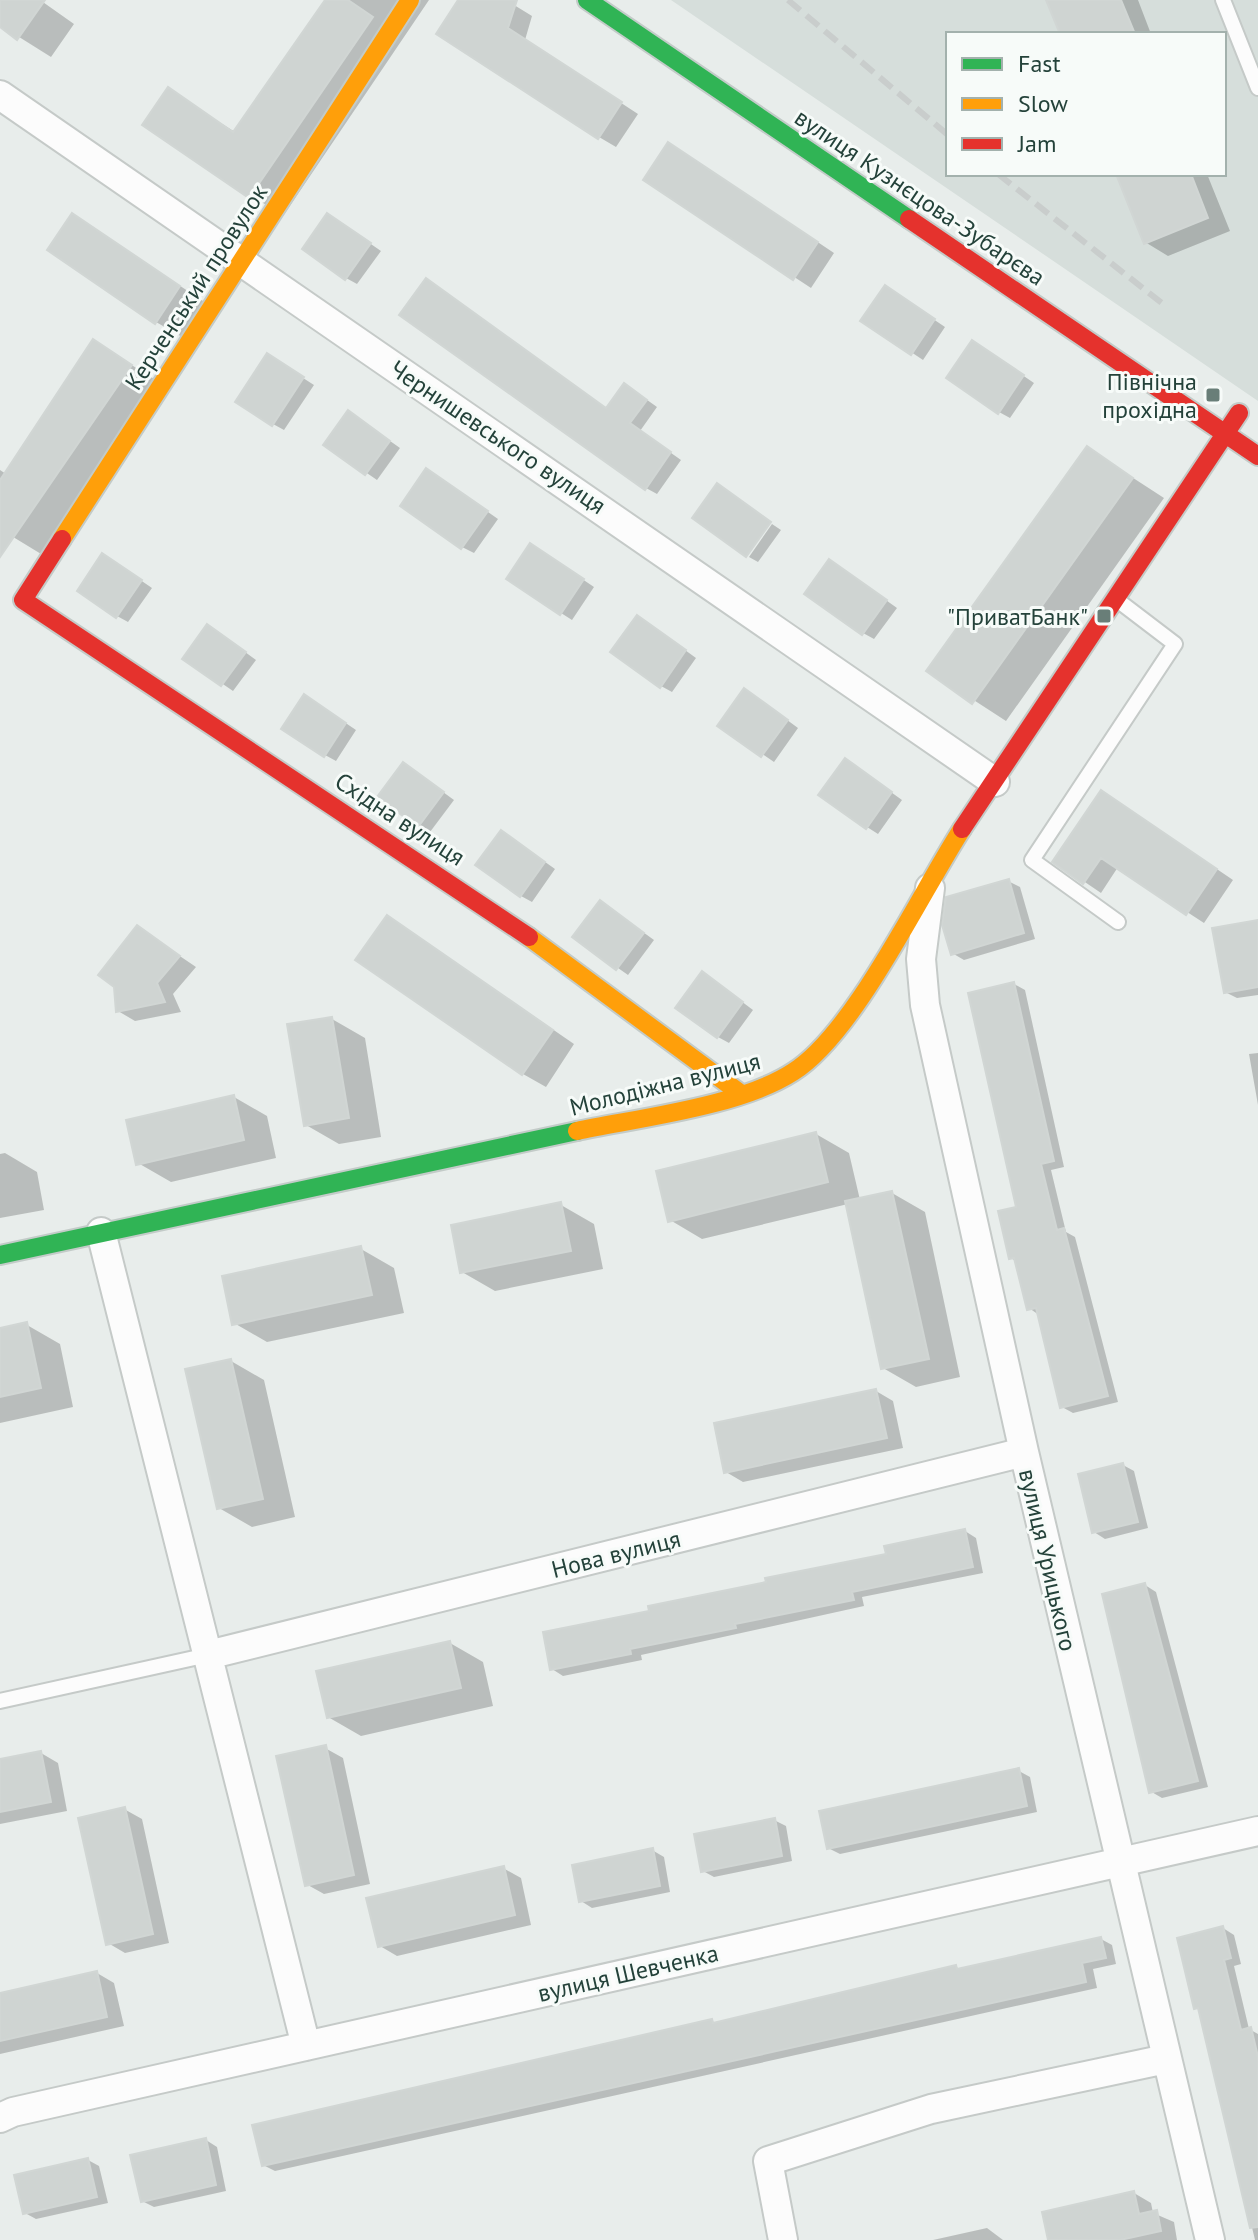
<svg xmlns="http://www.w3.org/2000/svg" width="1258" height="2240" font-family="'PT Sans',sans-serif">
<rect width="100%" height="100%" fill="#e8edeb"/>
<path fill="#d6dedb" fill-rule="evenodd" d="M 671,0 L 1258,0 L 1258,401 L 1011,232 ZM 948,34 L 1224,34 L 1224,174 L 948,174 Z"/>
<path fill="#0003" d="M 0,0 L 40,0 L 74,24 L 51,57 L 0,25 Z
M 327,0 L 429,0 L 283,216 L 145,125 L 168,90 L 235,132 Z
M 460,0 L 506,0 L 532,16 L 525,40 L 638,114 L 616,147 L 599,137 Z
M 1048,0 L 1138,0 L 1151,34 L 1062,34 Z
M 686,154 L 834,253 L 811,288 L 646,179 Z
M 1118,174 L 1207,174 L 1230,231 L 1168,256 L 1145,242 Z
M 73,215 L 212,307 L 189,341 L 156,322 Z
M 339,222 L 381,251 L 357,284 L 346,278 Z
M 896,294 L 945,327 L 923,360 L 863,320 Z
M 94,342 L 164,385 L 46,557 L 0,529 L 0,470 L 6,474 Z
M 984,349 L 1034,383 L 1010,418 L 999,412 Z
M 278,362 L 314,385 L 284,430 L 273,424 Z
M 636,392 L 657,407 L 640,431 L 681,460 L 657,494 L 646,488 L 608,410 Z
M 359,419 L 400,448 L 377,480 L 326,445 Z
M 1087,448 L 1164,498 L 1006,721 L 929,671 Z
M 438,477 L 498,519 L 474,553 L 462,547 Z
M 772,524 L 781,530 L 758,562 L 749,557 Z
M 542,552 L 594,587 L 572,620 L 561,613 Z
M 114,562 L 152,588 L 128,622 L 117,616 Z
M 841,568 L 897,608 L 874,639 L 863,633 Z
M 649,624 L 696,658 L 672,692 L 661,686 Z
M 219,633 L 256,660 L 233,691 L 185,658 Z
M 756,697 L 798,728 L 774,762 L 720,725 Z
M 316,703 L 356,730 L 336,761 L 325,755 Z
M 856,767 L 902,800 L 878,834 L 867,827 Z
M 414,771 L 454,800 L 430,832 L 419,825 Z
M 1118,802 L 1233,880 L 1204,923 L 1118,867 L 1101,893 L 1054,861 Z
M 513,839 L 555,869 L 532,902 L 521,896 Z
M 1008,881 L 1020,887 L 1035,939 L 964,960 L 952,953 Z
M 611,909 L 654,940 L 628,975 L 574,937 Z
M 1258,922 L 1258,995 L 1237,998 L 1225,992 Z
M 137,927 L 196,967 L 173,994 L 181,1012 L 135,1021 L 118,1011 Z
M 410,931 L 574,1044 L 546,1087 L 523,1074 Z
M 713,980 L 753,1010 L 729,1043 L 718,1037 Z
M 1014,984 L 1025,990 L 1064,1167 L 1051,1170 L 1066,1232 L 1075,1237 L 1118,1402 L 1073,1413 L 1062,1407 L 1039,1315 L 1029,1308 L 1017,1262 L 1011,1258 L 1018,1208 Z
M 332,1019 L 365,1038 L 381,1137 L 339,1144 L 306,1125 Z
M 1258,1053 L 1258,1105 L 1249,1054 Z
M 234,1097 L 267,1116 L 276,1158 L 171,1182 L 138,1163 Z
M 816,1134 L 849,1153 L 860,1200 L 892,1193 L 925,1212 L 960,1377 L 916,1387 L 883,1368 L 848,1204 L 702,1239 L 670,1220 Z
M 5,1153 L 37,1172 L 44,1210 L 0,1218 L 0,1154 Z
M 561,1205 L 594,1224 L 603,1269 L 495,1291 L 462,1272 Z
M 361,1249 L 394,1268 L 404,1313 L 267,1342 L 234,1323 Z
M 27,1325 L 60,1344 L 73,1407 L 0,1423 L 0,1330 Z
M 231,1361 L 264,1380 L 295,1517 L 252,1527 L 219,1508 Z
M 876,1391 L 893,1401 L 903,1448 L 743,1482 L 726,1472 Z
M 1123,1465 L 1134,1471 L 1148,1528 L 1105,1539 L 1094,1532 Z
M 965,1531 L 976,1538 L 983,1573 L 862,1597 L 864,1606 L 641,1655 L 642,1660 L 563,1676 L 552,1669 L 651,1613 L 888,1556 Z
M 1145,1585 L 1156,1592 L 1208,1787 L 1162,1798 L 1150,1791 Z
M 450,1643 L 483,1662 L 493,1706 L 361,1736 L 328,1717 Z
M 325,1748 L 343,1758 L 370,1884 L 324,1894 L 306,1884 Z
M 41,1753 L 58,1763 L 67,1811 L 0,1824 L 0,1761 Z
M 1019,1771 L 1030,1777 L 1037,1812 L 840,1854 L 828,1848 Z
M 124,1809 L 142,1819 L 169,1943 L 125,1953 L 108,1943 Z
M 774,1820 L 786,1826 L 792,1861 L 714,1877 L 703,1871 Z
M 652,1850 L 664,1857 L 670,1892 L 592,1908 L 581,1901 Z
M 503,1868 L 521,1878 L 531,1925 L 397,1956 L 380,1946 Z
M 1223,1928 L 1234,1935 L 1241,1964 L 1234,1966 L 1249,2029 L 1258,2034 L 1258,2240 L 1255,2240 L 1201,2011 L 1196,2008 Z
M 1101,1939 L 1112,1945 L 1116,1964 L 1093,1969 L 1097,1988 L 275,2171 L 263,2165 L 712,2022 L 716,2024 L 956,1967 L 961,1970 Z
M 97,1973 L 114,1983 L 124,2026 L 0,2054 L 0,1995 Z
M 206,2140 L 217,2147 L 226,2191 L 154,2207 L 142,2201 Z
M 88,2160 L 99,2166 L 108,2203 L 36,2219 L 25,2213 Z
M 1134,2193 L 1151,2203 L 1153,2213 L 1174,2222 L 1177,2240 L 1051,2240 Z
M 987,2228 L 1003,2240 L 933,2240 Z"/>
<path fill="#cfd4d2" stroke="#d1d6d4" stroke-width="2" d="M 0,0 L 45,0 L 17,40 L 0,27 Z
M 325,0 L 348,0 L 373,17 L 249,198 L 142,125 L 168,87 L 233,132 Z
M 458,0 L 517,0 L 508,28 L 622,102 L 598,139 L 436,34 Z
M 1046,0 L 1121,0 L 1135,34 L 1060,34 Z
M 668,142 L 818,242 L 793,280 L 643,180 Z
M 1116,174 L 1191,174 L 1208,218 L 1144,244 Z
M 72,213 L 180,286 L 155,324 L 47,250 Z
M 327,213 L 371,243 L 345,280 L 302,249 Z
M 426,278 L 606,408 L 624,383 L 647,400 L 630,423 L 671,452 L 645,490 L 399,315 Z
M 885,285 L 935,319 L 911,355 L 860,321 Z
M 93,339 L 132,365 L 0,557 L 0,480 Z
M 972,340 L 1024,375 L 998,414 L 946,378 Z
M 267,353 L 304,377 L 272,426 L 235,402 Z
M 348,410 L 390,441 L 365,475 L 323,445 Z
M 1087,446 L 1133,478 L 972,704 L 926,671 Z
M 426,468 L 488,511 L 461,549 L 400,506 Z
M 717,483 L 771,522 L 746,557 L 692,518 Z
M 530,543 L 584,579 L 560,615 L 506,579 Z
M 102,553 L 142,580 L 116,618 L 77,591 Z
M 829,559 L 887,600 L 862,635 L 804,594 Z
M 637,615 L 686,650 L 660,688 L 610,652 Z
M 207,624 L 246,652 L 221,686 L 182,659 Z
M 744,688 L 788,720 L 761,757 L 717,726 Z
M 304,694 L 346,723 L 324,757 L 281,729 Z
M 845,758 L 892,792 L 866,829 L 818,795 Z
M 403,762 L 444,792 L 418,827 L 377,797 Z
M 1101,790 L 1217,869 L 1186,915 L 1101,858 L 1083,884 L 1052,862 Z
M 501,830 L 545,862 L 520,897 L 475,865 Z
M 1009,879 L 1024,933 L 951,955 L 942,925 L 946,897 Z
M 600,900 L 644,933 L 616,970 L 572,937 Z
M 387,915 L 553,1030 L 522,1075 L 355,960 Z
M 1258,920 L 1258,987 L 1224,993 L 1212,928 Z
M 137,925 L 180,956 L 157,983 L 165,1002 L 116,1012 L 114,987 L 98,975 Z
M 702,971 L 743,1002 L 717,1038 L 675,1008 Z
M 1014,982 L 1054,1161 L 1041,1164 L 1057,1230 L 1064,1228 L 1108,1396 L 1060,1408 L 1036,1308 L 1027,1310 L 1014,1258 L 1009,1259 L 998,1211 L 1016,1207 L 968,993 Z
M 332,1017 L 349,1118 L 304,1126 L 287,1024 Z
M 234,1095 L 244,1140 L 136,1165 L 126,1120 Z
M 816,1132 L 828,1182 L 668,1222 L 656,1171 Z
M 892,1191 L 929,1359 L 881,1369 L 845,1201 Z
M 561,1202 L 571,1251 L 460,1273 L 451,1225 Z
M 361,1246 L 372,1295 L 232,1325 L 222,1276 Z
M 27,1322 L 41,1388 L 0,1397 L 0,1328 Z
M 231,1359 L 263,1499 L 217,1509 L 185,1369 Z
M 876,1389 L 887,1438 L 724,1473 L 714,1423 Z
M 1123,1463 L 1138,1522 L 1092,1533 L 1078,1474 Z
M 965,1529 L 973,1567 L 852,1592 L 854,1600 L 735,1624 L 736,1628 L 630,1649 L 631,1654 L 550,1670 L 543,1632 L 649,1611 L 648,1606 L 766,1582 L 765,1578 L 886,1554 L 884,1546 Z
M 1145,1583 L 1198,1781 L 1149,1793 L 1102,1594 Z
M 450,1641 L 461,1688 L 327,1718 L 316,1671 Z
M 326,1745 L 354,1875 L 305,1886 L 276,1756 Z
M 41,1751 L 51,1802 L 0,1812 L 0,1759 Z
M 1019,1768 L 1027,1806 L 827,1849 L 819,1811 Z
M 125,1807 L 153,1934 L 106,1945 L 78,1818 Z
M 775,1818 L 782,1856 L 701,1872 L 694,1834 Z
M 653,1848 L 660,1886 L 579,1902 L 572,1865 Z
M 504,1866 L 515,1915 L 378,1947 L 366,1898 Z
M 1223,1926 L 1231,1958 L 1224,1960 L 1241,2030 L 1251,2027 L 1258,2057 L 1258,2227 L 1250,2228 L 1198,2008 L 1194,2009 L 1177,1938 Z
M 1101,1937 L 1106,1958 L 1082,1963 L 1086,1982 L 262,2166 L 252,2125 L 712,2019 L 713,2023 L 956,1965 L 957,1969 Z
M 97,1971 L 107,2017 L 0,2041 L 0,1993 Z
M 206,2138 L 216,2185 L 141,2202 L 130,2155 Z
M 88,2158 L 97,2197 L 23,2214 L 14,2175 Z
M 1134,2191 L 1139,2214 L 1157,2210 L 1161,2231 L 1120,2240 L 1048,2240 L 1042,2212 Z"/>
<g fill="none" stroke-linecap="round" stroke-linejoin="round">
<g stroke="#c5cac8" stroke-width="18">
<path id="lane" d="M 1223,0 L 1258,88
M 1116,599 L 1175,644 L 1032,860 L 1118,922
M 0,1701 L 208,1655"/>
</g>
<g stroke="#c5cac8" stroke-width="32">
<path id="street" d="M 0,95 L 995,782
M 930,888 L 921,959 L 925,1005 L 1024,1452 L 1210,2240
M 101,1232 L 306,2046
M 208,1655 L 1024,1452
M 0,2118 L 13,2112 L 1258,1831
M 783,2240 L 768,2161 L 931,2109 L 1166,2059"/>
</g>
<g stroke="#c3cbc8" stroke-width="22">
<path id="fast" d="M 587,0 L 909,219
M 0,1255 L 577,1131"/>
</g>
<g stroke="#c3cbc8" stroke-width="22">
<path id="slow" d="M 62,539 L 410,0
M 529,937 L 740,1093
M 577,1131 C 639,1118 741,1106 793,1072 C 854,1034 920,894 962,829"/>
</g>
<g stroke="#c3cbc8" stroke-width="22">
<path id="jam" d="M 909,219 L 1258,456
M 62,539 L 23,600 L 529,937
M 962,829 L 1239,413"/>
</g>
<use href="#lane" stroke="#fcfcfc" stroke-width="14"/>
<use href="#street" stroke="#fcfcfc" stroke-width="28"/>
<use href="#fast" stroke="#30b455" stroke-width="18"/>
<use href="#slow" stroke="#ff9f0a" stroke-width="18"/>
<use href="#jam" stroke="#e5322d" stroke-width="18"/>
<path stroke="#c9cdcc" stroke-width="6" stroke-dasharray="16 8" stroke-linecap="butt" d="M 788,0 L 948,135
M 998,174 L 1163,304"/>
</g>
<g fill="#697e78" stroke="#f7fbf9" stroke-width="3">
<rect x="1205" y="387" width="16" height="16" rx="4"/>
<rect x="1096" y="608" width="16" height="16" rx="4"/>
</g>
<g text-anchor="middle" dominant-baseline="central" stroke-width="6" stroke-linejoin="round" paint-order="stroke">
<g font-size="24" fill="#24423a" stroke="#f7fbf9">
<text transform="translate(920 197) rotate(34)">вулиця Кузнєцова-Зубарєва</text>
<text transform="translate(196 287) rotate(-57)">Керченський провулок</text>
<text transform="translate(498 437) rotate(34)">Чернишевського вулиця</text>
<text transform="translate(400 819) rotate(33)">Східна вулиця</text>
<text transform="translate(665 1084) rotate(-14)">Молодіжна вулиця</text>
<text transform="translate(616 1554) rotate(-14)">Нова вулиця</text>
<text transform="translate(1048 1560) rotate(77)">вулиця Урицького</text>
<text transform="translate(628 1973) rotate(-13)">вулиця Шевченка</text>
</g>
<g font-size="24" fill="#24423a" stroke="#f7fbf9" text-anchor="end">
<text x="1197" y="381">Північна<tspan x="1197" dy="28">прохідна</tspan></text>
<text x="1088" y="616">"ПриватБанк"</text>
</g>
</g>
<rect x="946" y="32" width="280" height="144" fill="#f7fbf9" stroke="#a3b1ad" stroke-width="2"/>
<rect x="962" y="58" width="40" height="12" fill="#30b455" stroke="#a3b1ad" stroke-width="2"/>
<text x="1018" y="72" font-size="24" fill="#24423a">Fast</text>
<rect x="962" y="98" width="40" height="12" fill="#ff9f0a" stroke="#a3b1ad" stroke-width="2"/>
<text x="1018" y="112" font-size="24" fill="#24423a">Slow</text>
<rect x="962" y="138" width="40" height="12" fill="#e5322d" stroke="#a3b1ad" stroke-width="2"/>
<text x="1018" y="152" font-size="24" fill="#24423a">Jam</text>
</svg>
